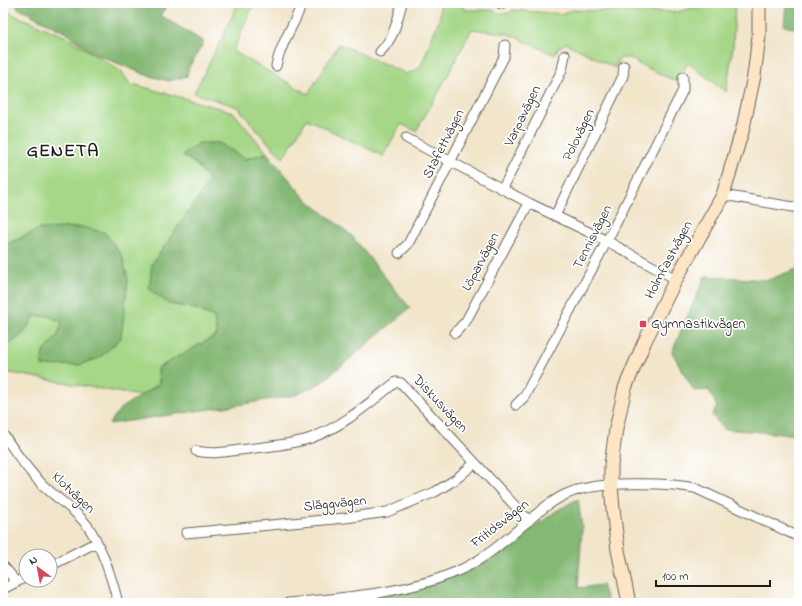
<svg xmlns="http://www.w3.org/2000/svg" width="802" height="606" font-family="'Indie Flower',sans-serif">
<rect width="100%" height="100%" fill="#fff"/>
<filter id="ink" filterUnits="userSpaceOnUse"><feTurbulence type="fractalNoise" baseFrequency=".025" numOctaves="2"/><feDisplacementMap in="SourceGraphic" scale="8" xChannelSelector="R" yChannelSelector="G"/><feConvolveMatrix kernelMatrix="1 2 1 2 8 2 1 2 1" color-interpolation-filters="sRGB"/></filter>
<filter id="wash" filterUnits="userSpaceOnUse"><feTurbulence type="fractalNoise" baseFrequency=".012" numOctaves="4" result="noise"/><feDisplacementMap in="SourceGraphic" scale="16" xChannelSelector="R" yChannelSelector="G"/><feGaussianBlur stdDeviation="0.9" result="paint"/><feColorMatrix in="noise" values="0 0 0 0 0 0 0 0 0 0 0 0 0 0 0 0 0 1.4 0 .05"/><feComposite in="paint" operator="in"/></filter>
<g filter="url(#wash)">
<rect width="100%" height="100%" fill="#f1e5ca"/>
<path fill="#a5d787" stroke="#607a52" d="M 238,3 L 254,3 L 233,51 L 308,94 L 339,44 L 407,74 L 420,68 L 440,17 L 440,3 L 463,3 L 464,10 L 494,10 L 498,13 L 510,13 L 512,10 L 564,14 L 571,10 L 676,12 L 714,3 L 735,3 L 733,46 L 726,92 L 688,63 L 677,82 L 637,63 L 631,58 L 620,58 L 615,68 L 566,43 L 558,48 L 555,55 L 509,34 L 472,29 L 440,90 L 416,131 L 401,124 L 383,156 L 307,119 L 283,158 L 260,134 L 238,107 L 194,93 L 225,32 Z
M 3,10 L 66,37 L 122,72 L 131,86 L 136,85 L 233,112 L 267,153 L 245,159 L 219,143 L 183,155 L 198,166 L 210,181 L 152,264 L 169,304 L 196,309 L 214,317 L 217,335 L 158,368 L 159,384 L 140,396 L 11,373 L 3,373 L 3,349 L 23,334 L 35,316 L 48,316 L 63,322 L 58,335 L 43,353 L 42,366 L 58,365 L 99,358 L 121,338 L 40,229 L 3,246 Z"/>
<path fill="#84b874" stroke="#506a48" d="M 15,3 L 169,3 L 160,15 L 204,42 L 189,67 L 187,76 L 169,81 L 146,75 L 93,53 L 66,33 L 18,8 Z
M 786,3 L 799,3 L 799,29 L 784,26 Z
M 199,143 L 219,143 L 245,159 L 267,153 L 305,198 L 351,235 L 410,308 L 322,382 L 296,395 L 231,406 L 109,424 L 121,408 L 159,384 L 158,368 L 217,335 L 214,317 L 196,309 L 169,304 L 149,289 L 152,264 L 210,181 L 198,166 L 183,155 Z
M 81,227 L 104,232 L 122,255 L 128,279 L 121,338 L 99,358 L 79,365 L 42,366 L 43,353 L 58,335 L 62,322 L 48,316 L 35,316 L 23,334 L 3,349 L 3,246 L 40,229 Z
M 799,268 L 799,435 L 723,429 L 712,415 L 717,407 L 709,390 L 694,391 L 672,352 L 705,276 L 768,280 Z
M 578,499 L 582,528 L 578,588 L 602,585 L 608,603 L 318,603 L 362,599 L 477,564 L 514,542 L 556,511 Z"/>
</g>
<g filter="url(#ink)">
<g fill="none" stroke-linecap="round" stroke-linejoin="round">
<g stroke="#676259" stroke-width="11">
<path id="street" d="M 501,4 L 501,3
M 380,52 C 395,36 396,24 402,3
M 276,66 C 280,44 295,24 302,3
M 406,138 L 529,203 L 607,241 L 659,270 L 676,279
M 503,188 L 562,70 L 565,55
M 723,195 L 799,208
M 555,216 L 623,76 L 624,66
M 399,253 L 408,244 L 504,57 L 505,45
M 455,333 L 466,321 L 529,203
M 516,405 L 524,397 L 607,241 L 683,90 L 683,77
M 3,434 C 16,453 28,471 45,487 C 60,501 81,514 91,531 C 104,553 112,579 118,603
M 196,451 C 215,455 229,451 248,449 C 269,446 291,445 311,438 C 344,426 369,403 396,382 L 401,383 L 529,521
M 186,533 L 345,518 L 387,512 L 435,492 L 456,479 L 475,463
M 3,566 L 11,575 L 15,583
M 50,566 L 97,542
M 3,589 L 26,577
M 288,603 C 343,598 410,593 460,570 C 493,555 517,529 545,507 C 552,502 561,496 569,493 C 598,481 665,482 695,488 L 799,537"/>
</g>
<g stroke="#676259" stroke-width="15">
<path id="secondary" d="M 629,603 L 618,550 L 613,509 L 611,485 L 611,465 L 616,429 L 625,388 L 644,343 L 676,279 L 723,195 L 743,128 L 754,76 L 759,36 L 759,3"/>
</g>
<use href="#street" stroke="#fff" stroke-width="9"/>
<use href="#secondary" stroke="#fee5c5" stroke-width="13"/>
</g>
</g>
<rect fill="#d1495b" stroke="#fff" stroke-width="1.5" x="639" y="320" width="8" height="8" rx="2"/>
<g text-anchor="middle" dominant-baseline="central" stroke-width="3.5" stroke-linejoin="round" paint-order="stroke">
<g font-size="14" fill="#1c1c1c" stroke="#fff">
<text transform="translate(523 116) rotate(-64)">Varpavägen</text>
<text transform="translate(579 135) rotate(-64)">Polovägen</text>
<text transform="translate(444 144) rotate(-63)">Stafettvägen</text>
<text transform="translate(593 237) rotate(-63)">Tennisvägen</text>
<text transform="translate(669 260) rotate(-62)">Holmfastvägen</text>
<text transform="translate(481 262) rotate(-62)">Löparvägen</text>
<text transform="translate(440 404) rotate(47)">Diskusvägen</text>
<text transform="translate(73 493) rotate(43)">Klotvägen</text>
<text transform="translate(335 504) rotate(-6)">Släggvägen</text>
<text transform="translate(500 524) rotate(-38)">Fritidsvägen</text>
</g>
<g font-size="14" fill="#1c1c1c" stroke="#fff" text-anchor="start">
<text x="651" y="324">Gymnastikvägen</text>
</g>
<g font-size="18" font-weight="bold" letter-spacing="1" fill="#1c1c1c" stroke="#fff">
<text x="63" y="152">GENETA</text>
</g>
</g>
<rect width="802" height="606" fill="none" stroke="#fff" stroke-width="16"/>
<g transform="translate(38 568) rotate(328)"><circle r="19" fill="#ffffff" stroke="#a4a4a4"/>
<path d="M0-3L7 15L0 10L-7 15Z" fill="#d1495b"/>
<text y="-6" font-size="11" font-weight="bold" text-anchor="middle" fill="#1c1c1c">N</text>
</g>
<path d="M656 580v6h114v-6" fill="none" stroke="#1c1c1c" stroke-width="2"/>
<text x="662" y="580" font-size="12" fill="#1c1c1c" stroke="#ffffff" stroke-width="3" paint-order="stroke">100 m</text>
</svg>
